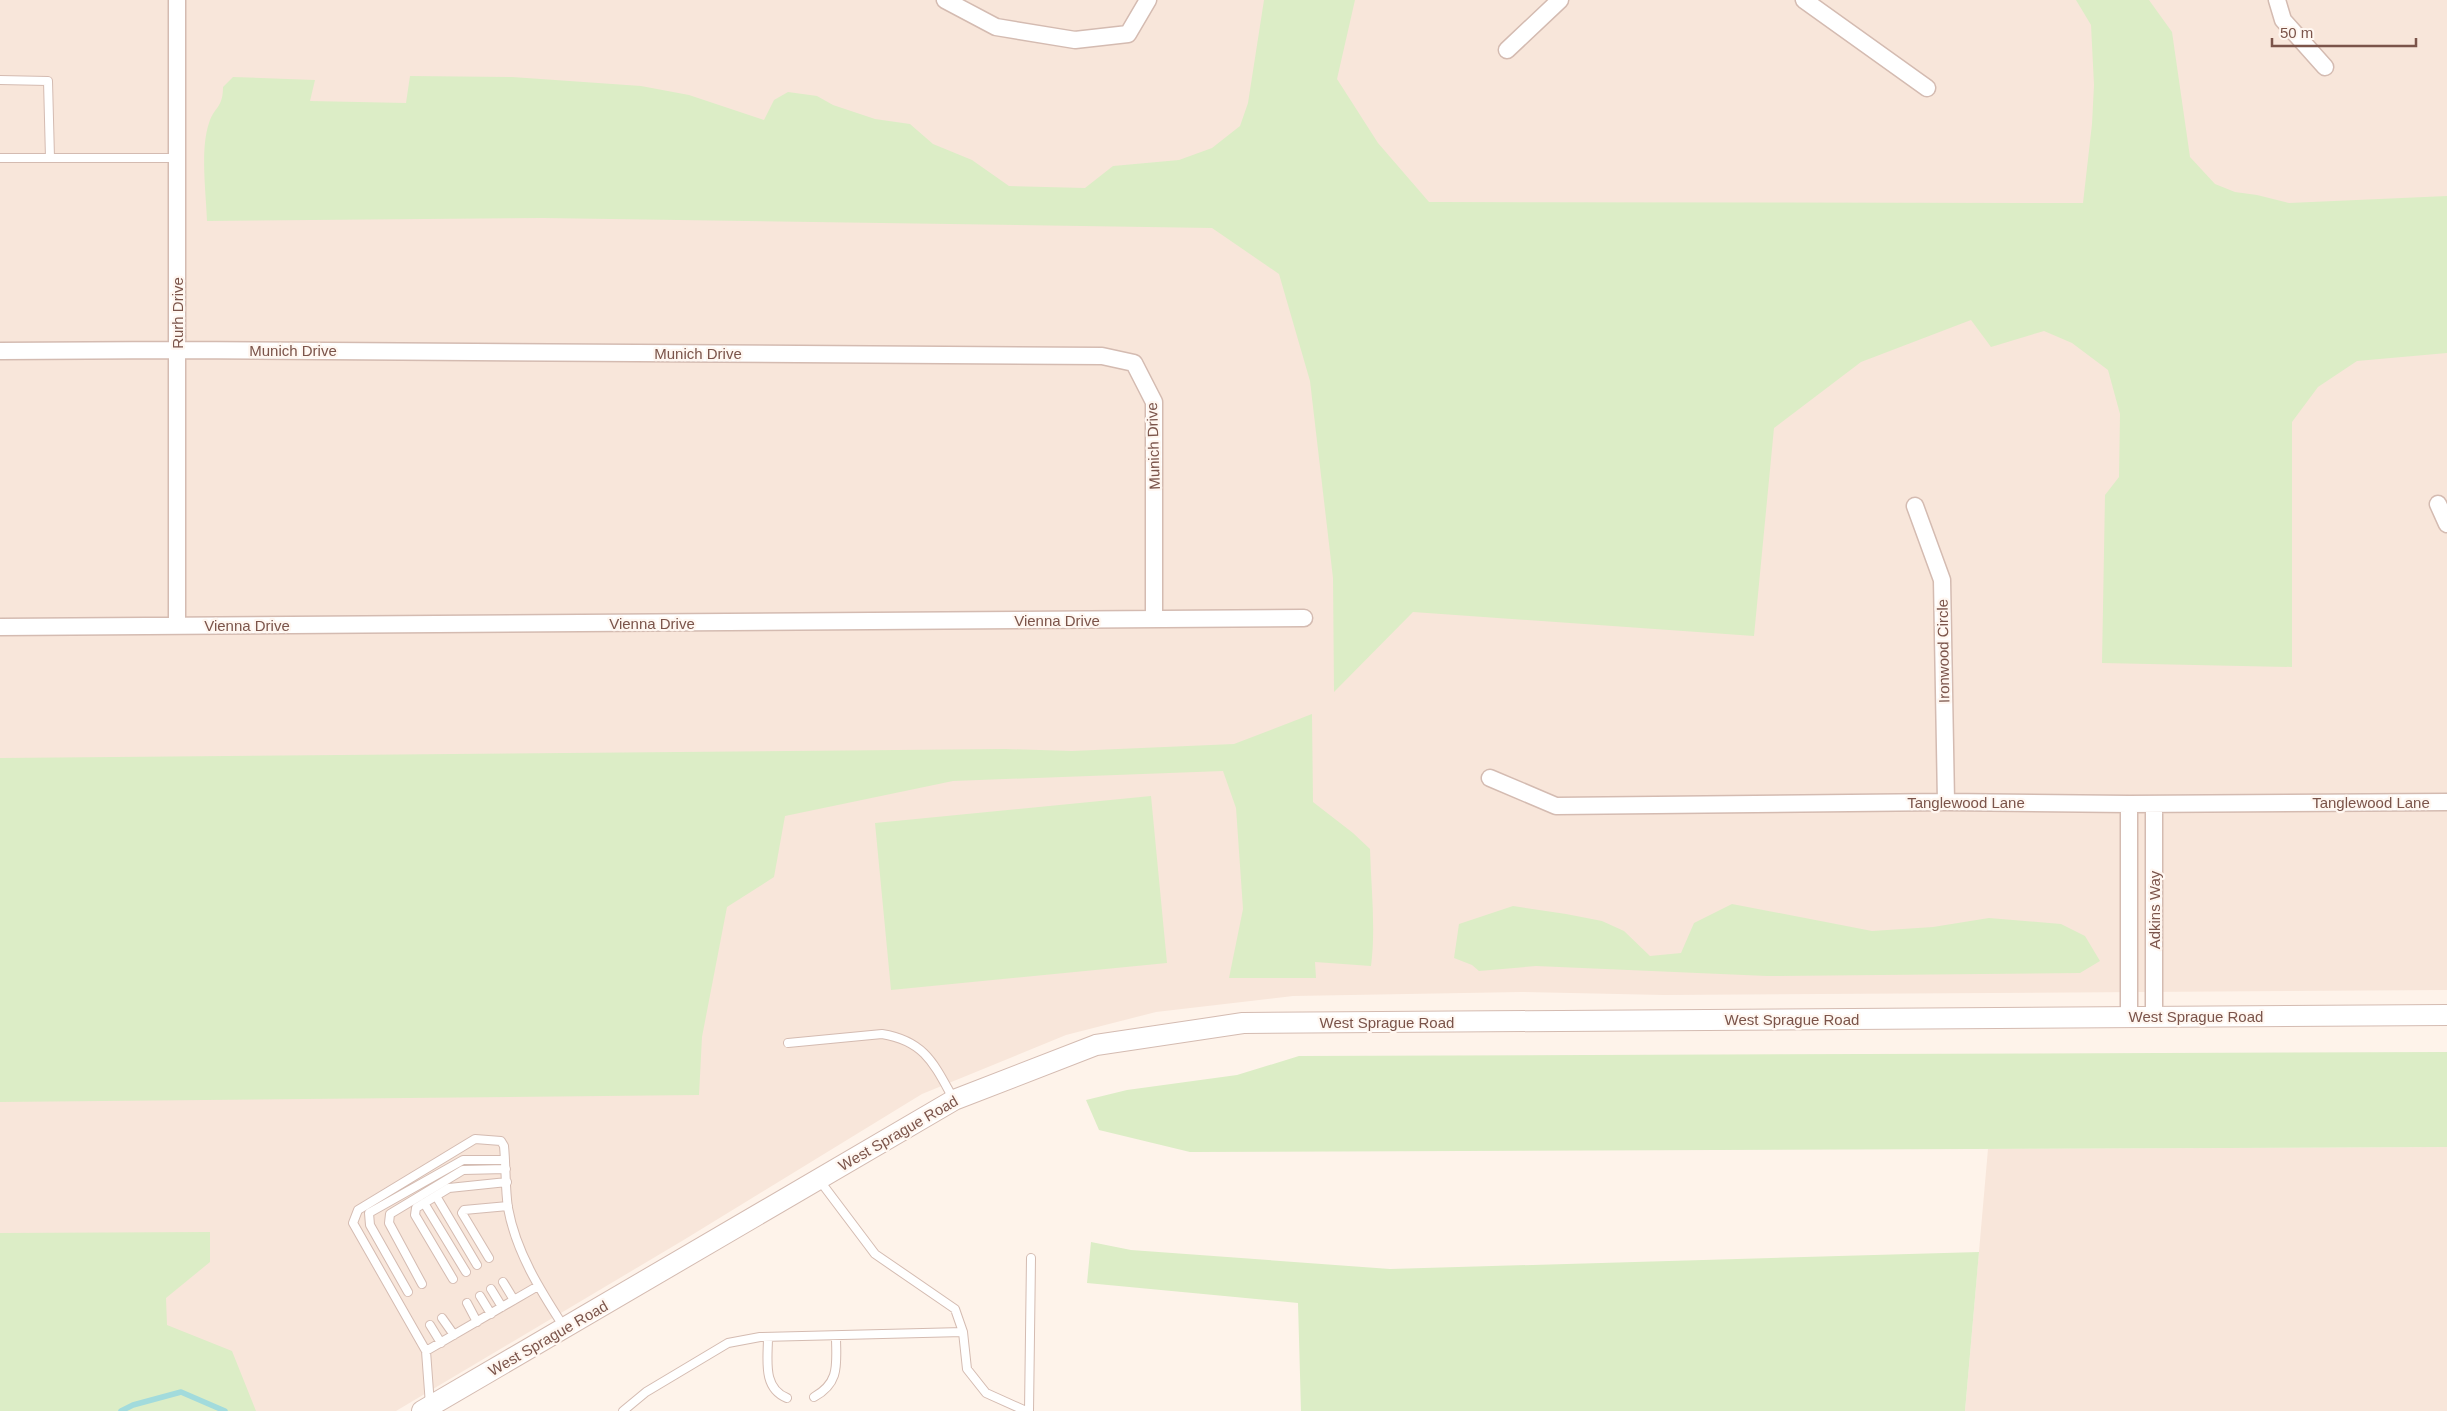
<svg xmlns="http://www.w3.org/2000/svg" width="2447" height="1411" font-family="Arial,sans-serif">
<rect width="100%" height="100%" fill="#fef3ea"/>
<path fill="#f8e6da" d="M 0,0 L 2447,0 L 2447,990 L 1664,995 L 1521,992 L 1293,996 L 1156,1012 L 1066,1035 L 922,1094 L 682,1241 L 396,1411 L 0,1411 Z
M 2447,1147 L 2447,1411 L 1965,1411 L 1988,1149 Z"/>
<path fill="#dcedc6" d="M 1264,0 L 1355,0 L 1337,79 L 1378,143 L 1429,202 L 2083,203 L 2092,124 L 2094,85 L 2091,25 L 2076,0 L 2149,0 L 2172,32 L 2190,157 L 2215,184 L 2235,192 L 2257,195 L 2289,203 L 2447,196 L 2447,353 L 2357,361 L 2318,387 L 2292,422 L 2292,667 L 2102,663 L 2105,495 L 2119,477 L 2120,414 L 2108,370 L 2072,343 L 2044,331 L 1991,347 L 1971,320 L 1861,362 L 1774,428 L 1754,636 L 1413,612 L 1334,692 L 1333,578 L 1310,381 L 1279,274 L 1212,228 L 543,218 L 207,221 C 206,192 200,150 209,123 C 214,107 223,108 223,87 L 233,77 L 315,80 L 310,101 L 406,103 L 410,76 L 512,77 L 641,86 L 689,95 L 764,120 L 774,100 L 788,92 L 817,96 L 833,105 L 875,119 L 910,124 L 933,144 L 972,160 L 1009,186 L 1085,188 L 1113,166 L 1179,160 L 1212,148 L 1240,126 L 1248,103 Z
M 1312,714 L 1313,802 L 1353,833 L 1370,849 C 1371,888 1376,928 1371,966 L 1315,962 L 1316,978 L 1229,978 L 1243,909 L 1236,808 L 1223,771 L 953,781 L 785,816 L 774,877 L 727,907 L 702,1037 L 699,1095 L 0,1102 L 0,758 L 1005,749 L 1072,751 L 1234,744 Z
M 1151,796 L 1167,963 L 891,990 L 875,823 Z
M 1732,904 L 1872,931 L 1933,927 L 1989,918 L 2061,924 L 2085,936 L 2100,961 L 2080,973 L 1767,976 L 1536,966 L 1479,971 L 1472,965 L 1454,958 L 1459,924 L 1513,906 L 1566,914 L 1602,921 L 1624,931 L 1650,956 L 1681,953 L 1694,923 Z
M 2447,1052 L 2447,1147 L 1190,1152 L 1099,1130 L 1086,1100 L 1127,1090 L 1237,1075 L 1299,1056 Z
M 210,1232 L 210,1262 L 166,1298 L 167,1325 L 232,1351 L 256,1411 L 0,1411 L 0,1233 Z
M 1091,1242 L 1131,1250 L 1390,1269 L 1979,1252 L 1965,1411 L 1301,1411 L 1298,1303 L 1087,1283 Z"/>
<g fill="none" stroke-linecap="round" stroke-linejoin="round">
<path stroke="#a2dbdc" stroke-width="5.5" d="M 121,1411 L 133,1405 L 181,1392 L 225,1411"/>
<g stroke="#d4bbb1" stroke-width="10">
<path id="service" d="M 0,80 L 48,81 L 50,158
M 0,158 L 176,158
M 788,1043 L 882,1034 C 925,1041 934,1064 954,1100
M 820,1181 L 875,1254 L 955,1309 L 963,1332 L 967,1369 L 986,1393 L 1026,1411
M 436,1196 L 477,1265
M 424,1203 L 466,1272
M 489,1258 L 462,1213 L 464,1210 L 508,1206
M 453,1279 L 415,1215 L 416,1208 L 449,1188 L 507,1182
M 503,1282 L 514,1300
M 422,1284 L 389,1223 L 390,1214 L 463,1170 L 506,1169
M 491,1289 L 502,1307
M 408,1292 L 370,1225 L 369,1213 L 463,1160 L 505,1160
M 480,1296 L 491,1314
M 467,1303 L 477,1322
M 442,1318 L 454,1335
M 430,1325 L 441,1343
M 768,1337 C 768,1359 762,1388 787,1398
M 426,1351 L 538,1286
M 814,1397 C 841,1382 836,1363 836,1336
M 430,1405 L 426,1351 L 353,1223 L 358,1210 L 475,1139 L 501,1141 L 504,1146 C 506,1166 505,1188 508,1208 C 516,1252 540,1290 564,1327
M 623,1411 L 646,1392 L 728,1343 L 760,1337 L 963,1332
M 1029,1411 L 1031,1258"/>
</g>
<g stroke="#d4bbb1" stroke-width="19">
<path id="minor" d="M 177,0 L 177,626
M 945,0 L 996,27 L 1075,40 L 1128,34 L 1148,0
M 1804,0 L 1927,88
M 2277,0 L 2283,20 L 2325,67
M 1507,50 L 1560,0
M 0,351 L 177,350 L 1102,356 L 1134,363 L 1154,402 L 1154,619
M 2438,504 L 2447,524
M 1915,506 L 1942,580 L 1946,802
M 0,627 L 1304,618
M 1490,778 L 1556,806 L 1946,802 L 2129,804 L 2447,802
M 2154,804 L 2154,1016
M 2129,1016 L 2129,804"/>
</g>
<g stroke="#d4bbb1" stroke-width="22">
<path id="tertiary" d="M 422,1411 L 954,1100 L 1096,1045 L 1243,1023 L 2447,1015"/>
</g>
<use href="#service" stroke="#fff" stroke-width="8"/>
<use href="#minor" stroke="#fff" stroke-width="16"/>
<use href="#tertiary" stroke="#fff" stroke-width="20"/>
</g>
<g text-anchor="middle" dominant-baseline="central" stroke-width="4.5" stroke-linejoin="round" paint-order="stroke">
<g font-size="15" fill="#7b544a" stroke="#fff7f1">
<text transform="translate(177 313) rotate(-90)">Rurh Drive</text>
<text x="293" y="350">Munich Drive</text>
<text x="698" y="353">Munich Drive</text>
<text transform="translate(1153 446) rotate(-92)">Munich Drive</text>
<text x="1057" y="620">Vienna Drive</text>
<text x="652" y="623">Vienna Drive</text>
<text x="247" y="625">Vienna Drive</text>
<text transform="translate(1943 651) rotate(-91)">Ironwood Circle</text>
<text x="1966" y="802">Tanglewood Lane</text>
<text x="2371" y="802">Tanglewood Lane</text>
<text transform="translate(2154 910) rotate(-90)">Adkins Way</text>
<text x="2196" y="1016">West Sprague Road</text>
<text x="1792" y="1019">West Sprague Road</text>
<text x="1387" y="1022">West Sprague Road</text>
<text transform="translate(898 1133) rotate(-30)">West Sprague Road</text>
<text transform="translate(548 1338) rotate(-30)">West Sprague Road</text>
</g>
</g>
<path d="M2272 38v8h144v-8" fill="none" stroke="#7b544a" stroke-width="2.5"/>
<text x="2280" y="38" font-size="15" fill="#7b544a" stroke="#fff7f1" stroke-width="4" paint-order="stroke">50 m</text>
</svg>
